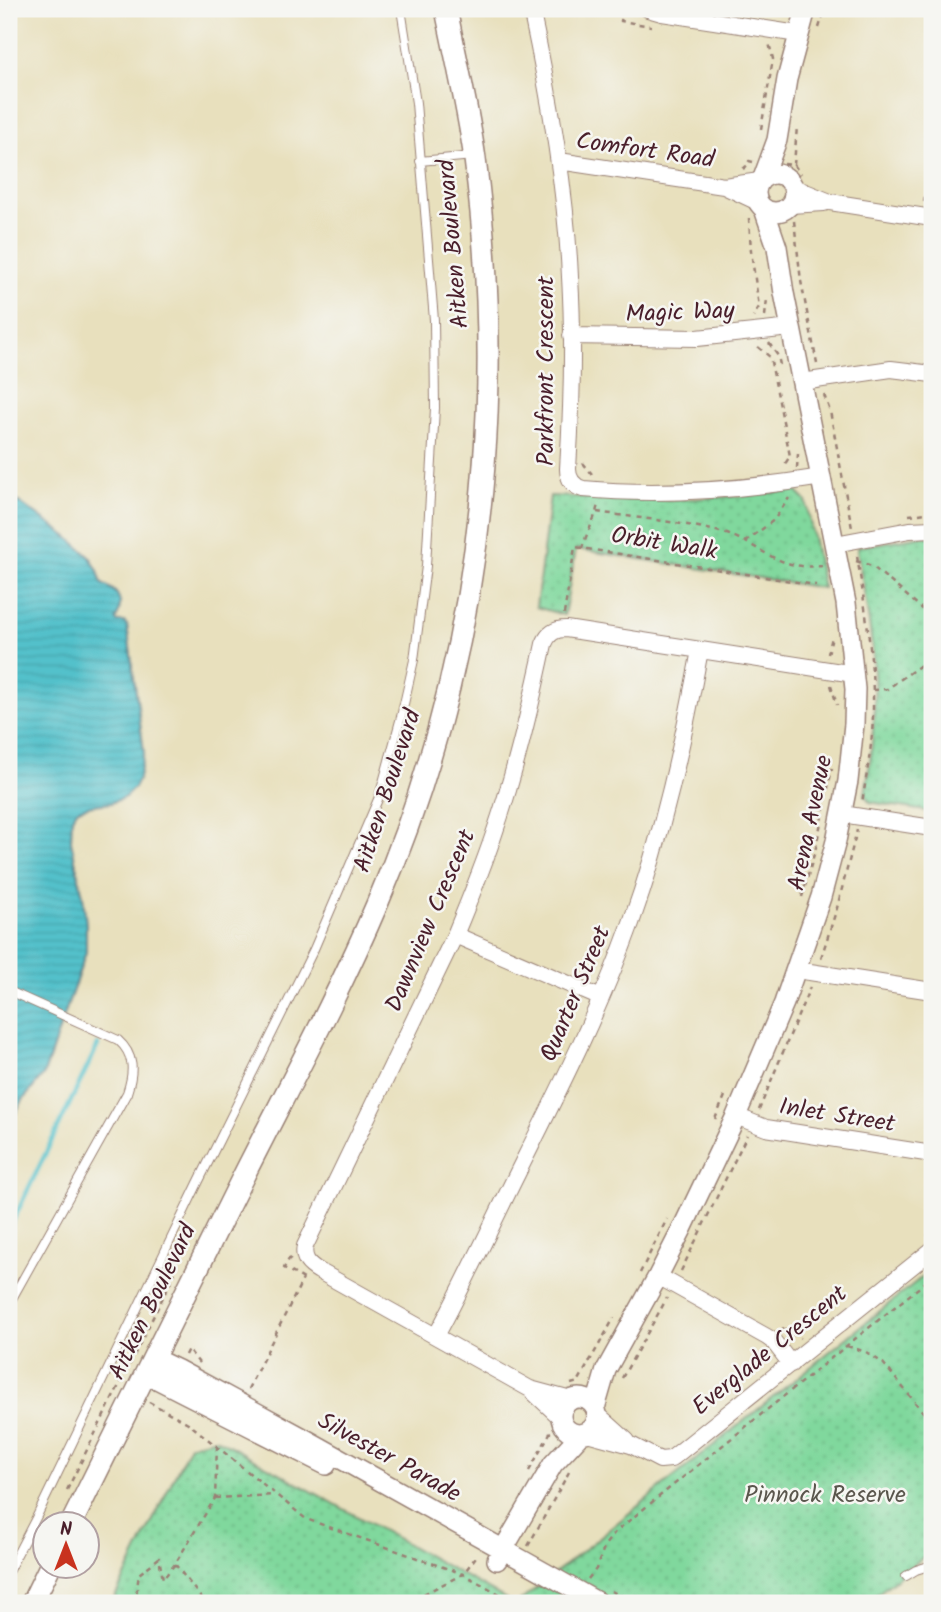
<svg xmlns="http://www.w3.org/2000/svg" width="941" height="1612" font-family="Kalam,sans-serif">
<defs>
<pattern id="park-dots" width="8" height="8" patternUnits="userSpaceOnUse" patternTransform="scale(1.75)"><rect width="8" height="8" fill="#80d89d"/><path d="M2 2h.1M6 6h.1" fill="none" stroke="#70b987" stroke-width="1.8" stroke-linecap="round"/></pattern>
<pattern id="water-rules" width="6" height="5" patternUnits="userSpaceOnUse" patternTransform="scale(1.75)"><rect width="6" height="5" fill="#53c1cb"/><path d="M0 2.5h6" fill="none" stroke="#4aa5ae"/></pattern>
</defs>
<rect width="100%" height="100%" fill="#f6f6f2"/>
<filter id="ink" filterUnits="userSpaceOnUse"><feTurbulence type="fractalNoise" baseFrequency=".0143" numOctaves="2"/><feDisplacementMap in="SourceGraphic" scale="14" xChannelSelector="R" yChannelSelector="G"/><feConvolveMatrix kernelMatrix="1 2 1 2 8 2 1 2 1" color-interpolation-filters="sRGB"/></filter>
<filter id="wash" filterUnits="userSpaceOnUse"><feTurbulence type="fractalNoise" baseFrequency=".00686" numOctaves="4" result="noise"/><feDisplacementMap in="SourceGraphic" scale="28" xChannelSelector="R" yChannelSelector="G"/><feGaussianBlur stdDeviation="1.57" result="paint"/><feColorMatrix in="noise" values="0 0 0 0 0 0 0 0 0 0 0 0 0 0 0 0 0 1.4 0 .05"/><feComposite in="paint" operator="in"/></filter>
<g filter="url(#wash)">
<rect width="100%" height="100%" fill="#e8e0bd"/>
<path fill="url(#park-dots)" stroke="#657c64" stroke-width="2" d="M 795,490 L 806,501 L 823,588 L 576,549 L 564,615 L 536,607 L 550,496 L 672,500 L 742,496 Z
M 922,536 L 932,537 L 932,812 L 870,802 L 865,795 C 873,749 877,703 873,656 C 870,621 863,585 857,550 L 858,547 Z
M 932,1269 L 932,1550 L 866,1603 L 518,1603 Z
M 216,1438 L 513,1603 L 112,1603 L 190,1445 Z"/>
<path fill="url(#water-rules)" stroke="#4e707b" stroke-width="2" d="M 9,495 L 68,537 L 90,557 L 98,571 L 102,584 C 120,591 124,601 116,620 L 117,622 L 124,622 L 127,625 L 144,752 L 139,778 L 134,788 L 125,797 L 111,803 L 92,805 L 78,809 L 72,818 L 71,841 L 83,896 L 86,924 L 86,952 L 44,1074 L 23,1100 L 9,1124 Z"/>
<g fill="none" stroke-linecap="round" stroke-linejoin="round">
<path stroke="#53c1cb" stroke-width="4.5" d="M 9,1229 L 98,1045"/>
</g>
</g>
<g filter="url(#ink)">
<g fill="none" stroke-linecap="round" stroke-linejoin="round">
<g stroke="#998074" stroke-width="10">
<path id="service" d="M 420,161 L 473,156
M 9,991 L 118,1040 C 135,1055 134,1072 127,1093 L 9,1304
M 9,1570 L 38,1514 L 197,1185 L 314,949 L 379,797 L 401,717 L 414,660 L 426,566 L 435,408 L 434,320 L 416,103 L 401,9
M 906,1576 L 916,1570 L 932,1565"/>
</g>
<g stroke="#998074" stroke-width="18">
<path id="minor" d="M 531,9 C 550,97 566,187 570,277 C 574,341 572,405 568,469 C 568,479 573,486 583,489 C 663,496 743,490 822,477
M 648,9 L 662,13 L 798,34
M 559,161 L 724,186 L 760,181
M 724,186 L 758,202
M 793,187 L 830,202 L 932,218
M 790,205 L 824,203
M 571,336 L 697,338 L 791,328
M 802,382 L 891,369 L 932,374
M 835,544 L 910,530 L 932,529
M 842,814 L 932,828
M 455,935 L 601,998
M 797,970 L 932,991
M 736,1116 L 766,1128 L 932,1154
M 658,1276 L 767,1337 L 774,1342 L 791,1364
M 436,1336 C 465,1283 490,1228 517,1174 C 558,1092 600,1009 631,923 C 663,834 683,742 700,650
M 532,1391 L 561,1418
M 571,1400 L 530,1389 L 319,1271 C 309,1265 302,1259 305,1246 L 455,935 C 470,899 485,862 497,825 C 517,766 531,705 544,644 C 548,634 554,629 566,629 L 854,674
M 597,1414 L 627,1441
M 587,1433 L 631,1445 L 660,1460 L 671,1459 L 932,1250"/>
</g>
<g stroke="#998074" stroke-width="22">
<path id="tertiary" d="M756 193a19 19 0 1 1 38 0a19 19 0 1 1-38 0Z
M 763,178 L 777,140 L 787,79 L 806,9
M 155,1359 L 178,1370 L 307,1440 L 599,1603
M 147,1374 L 326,1465
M561 1416a18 18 0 1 1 36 0a18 18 0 1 1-36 0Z
M 595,1408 L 606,1370 L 658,1276 L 682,1229 L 736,1116 L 784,1003 L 821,897 L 836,841 L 848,781 L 854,724 L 855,689 L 846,603 L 784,293 L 777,247 L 764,209
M 497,1560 L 553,1464 L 581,1434"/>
</g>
<g stroke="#998074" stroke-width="24">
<path id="secondary" d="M 71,1524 C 129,1409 185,1293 243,1177 C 289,1086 338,996 378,902 C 437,765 473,614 484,465 C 492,363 488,260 475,159 C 468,109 456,59 446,9
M 32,1603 L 50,1566"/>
</g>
<path stroke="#998074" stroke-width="2.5" stroke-dasharray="5 5" stroke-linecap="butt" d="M 623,9 L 621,21 L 651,26
M 765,15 L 774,9
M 777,15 L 786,9
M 819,28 L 825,9
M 761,129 L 773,59 L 769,43
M 784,164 L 794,165 L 801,174
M 794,165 L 797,126
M 743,169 L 749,164 L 749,161 L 753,162
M 924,202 L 932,155
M 749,218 L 751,251 L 759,307 L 753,317
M 794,221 L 801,281 L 817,364
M 765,316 L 767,299
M 769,343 L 778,356 L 780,365
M 758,347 L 770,357 L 790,456 L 785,464 L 786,467
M 824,395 L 830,411 L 852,528
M 583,463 L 592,474
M 797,468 L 798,454
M 597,512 C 637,518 682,522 720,532 C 761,543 775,571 822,566
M 909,515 L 927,513
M 745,542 L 774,520 L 789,498
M 582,549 C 586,533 596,519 598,503
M 857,556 C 865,607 874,659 873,711 C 873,742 867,772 862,803
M 856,561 L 872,566 L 932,617
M 564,614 L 575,547 L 816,585
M 828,654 L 832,637
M 831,685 L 837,705
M 873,690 L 887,689 L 925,662 L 930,656 L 932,648
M 802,897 L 816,847 L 832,768
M 821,958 L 837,908 L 857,830
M 759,1110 L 810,987
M 715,1119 L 725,1096
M 927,1236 L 932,1232
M 291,1258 L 289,1259 L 284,1268 L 304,1279
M 681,1271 L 747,1135
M 640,1273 L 667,1219
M 782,1328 L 800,1338
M 847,1346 L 866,1352 L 883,1363 L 932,1423
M 185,1355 L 188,1349 L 199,1363
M 622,1378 L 667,1298
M 571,1384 L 578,1382 L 614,1318
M 248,1389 L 303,1279
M 149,1402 L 188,1423 L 306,1519 L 463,1574 L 516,1603
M 529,1471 L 550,1433 L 548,1427
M 67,1490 L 175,1273
M 215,1498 L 275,1495
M 528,1546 L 569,1472
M 38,1553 L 46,1536
M 175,1564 L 205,1603
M 588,1579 L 596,1569 L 605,1545 L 615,1532 L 932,1277
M 611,1591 L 636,1603
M 135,1603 L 139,1574 L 159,1558 L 163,1579 L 175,1564 L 215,1498 L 217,1446
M 406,1603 L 463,1574 L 478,1554"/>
<use href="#service" stroke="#fff" stroke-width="8"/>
<use href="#minor" stroke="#fff" stroke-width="16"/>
<use href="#tertiary" stroke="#fff" stroke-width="19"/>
<use href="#secondary" stroke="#fff" stroke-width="21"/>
</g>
</g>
<g text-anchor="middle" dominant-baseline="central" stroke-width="5" stroke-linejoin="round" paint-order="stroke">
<g font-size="24" fill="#4a1f2b" stroke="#f6f6f2">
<text transform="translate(645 151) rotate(8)">Comfort Road</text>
<text transform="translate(454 244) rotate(-95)">Aitken Boulevard</text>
<text transform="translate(680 313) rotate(-2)">Magic Way</text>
<text transform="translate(546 371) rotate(-90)">Parkfront Crescent</text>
<text transform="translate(664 544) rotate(9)">Orbit Walk</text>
<text transform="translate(388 791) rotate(-72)">Aitken Boulevard</text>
<text transform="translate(811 823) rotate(-78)">Arena Avenue</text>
<text transform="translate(431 921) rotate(-67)">Dawnview Crescent</text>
<text transform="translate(576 994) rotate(-67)">Quarter Street</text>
<text transform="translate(837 1116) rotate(9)">Inlet Street</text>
<text transform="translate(153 1302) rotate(-64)">Aitken Boulevard</text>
<text transform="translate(770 1351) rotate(-39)">Everglade Crescent</text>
<text transform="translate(389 1458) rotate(29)">Silvester Parade</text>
</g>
<g font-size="24" fill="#5a564d" stroke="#f6f6f2">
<text x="825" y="1495">Pinnock Reserve</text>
</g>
</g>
<rect width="941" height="1612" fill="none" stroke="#f6f6f2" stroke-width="35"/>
<g transform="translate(66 1545)"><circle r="33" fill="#f6f6f2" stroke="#b1a0a2" stroke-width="2"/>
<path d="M0-5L12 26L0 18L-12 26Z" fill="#c8321e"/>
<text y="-10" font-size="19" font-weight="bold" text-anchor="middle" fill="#4a1f2b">N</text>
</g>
</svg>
